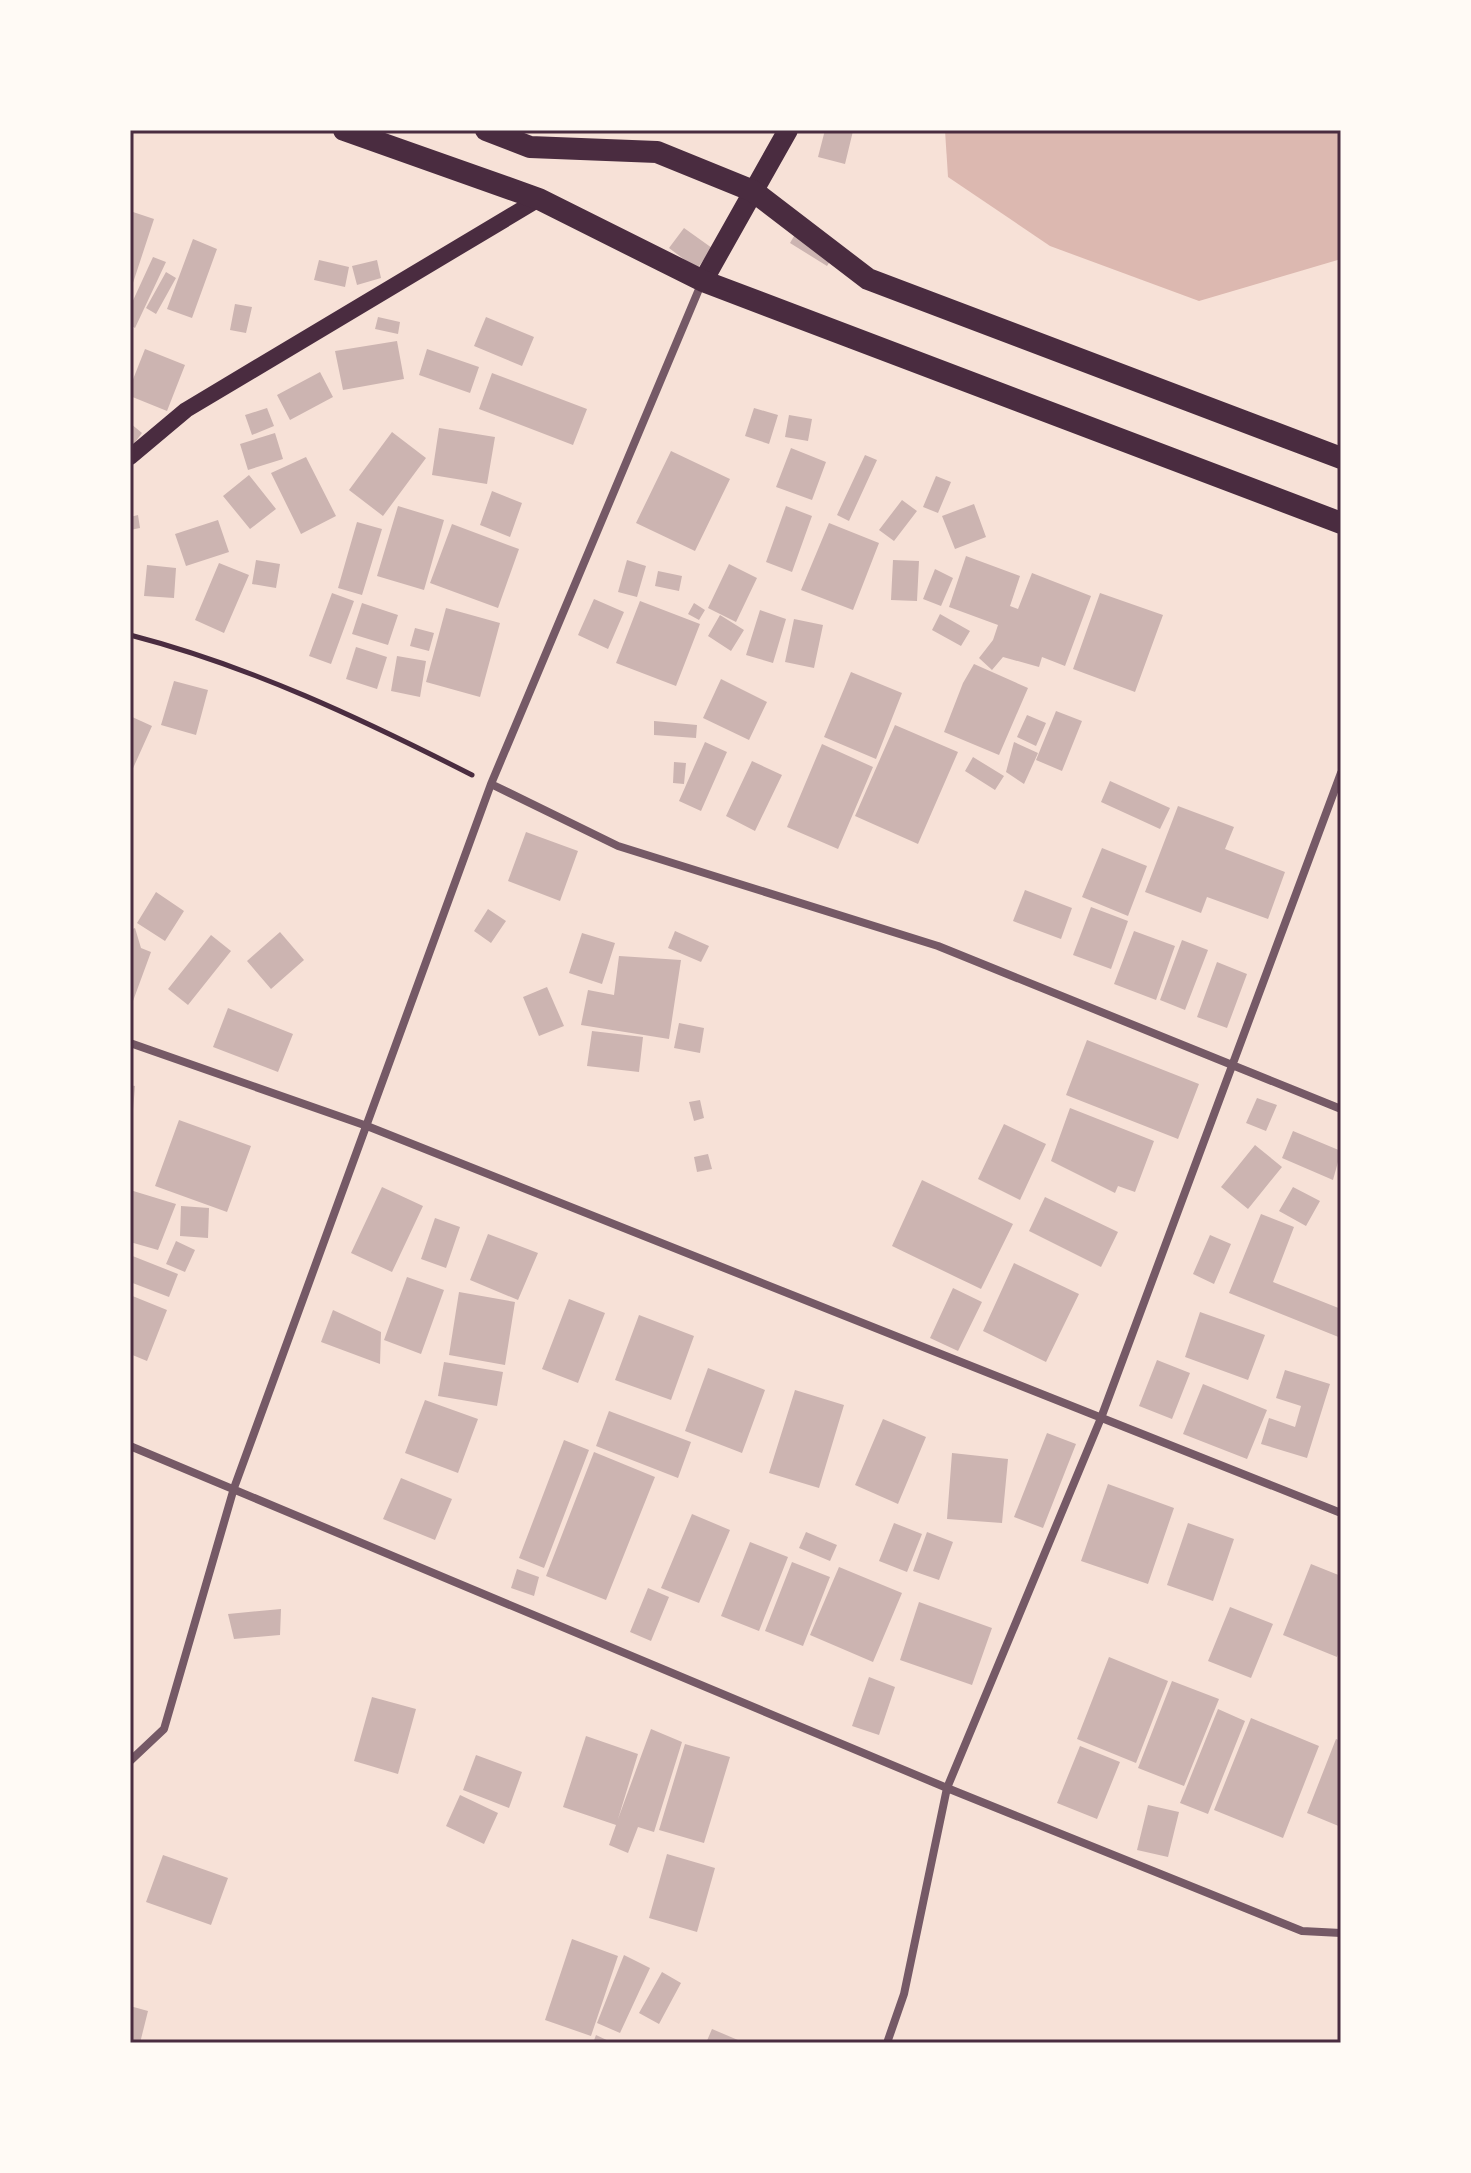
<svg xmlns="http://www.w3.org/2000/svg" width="1471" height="2173" font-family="'Nunito Sans',sans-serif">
<rect width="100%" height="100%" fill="#f7e1d7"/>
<path fill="#dcb8b0" d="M 945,130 L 1341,130 L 1341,259 L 1199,301 L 1050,246 L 948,177 Z"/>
<path fill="#ccb4b1" d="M 825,130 L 853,131 L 845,164 L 818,157 Z
M 130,211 L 154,219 L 131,289 L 130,289 Z
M 684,228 L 712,248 L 697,269 L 669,248 Z
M 797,231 L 834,255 L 827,266 L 790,243 Z
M 193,239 L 217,249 L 192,318 L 167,309 Z
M 153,257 L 166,262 L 135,328 L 130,325 L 130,307 Z
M 319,260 L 349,267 L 345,287 L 314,280 Z
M 377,260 L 381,278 L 357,285 L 352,266 Z
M 166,272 L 176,278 L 156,314 L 146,308 Z
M 235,304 L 252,307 L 246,333 L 230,330 Z
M 378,317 L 400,322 L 398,334 L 375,329 Z
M 486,317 L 534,337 L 522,366 L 474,346 Z
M 397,341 L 404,379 L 343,390 L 335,351 Z
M 145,349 L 185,365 L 167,411 L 130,396 L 130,387 Z
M 427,349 L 479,367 L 470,393 L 419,375 Z
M 320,372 L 333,397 L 290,420 L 277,395 Z
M 492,373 L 587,409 L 573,445 L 479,409 Z
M 267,408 L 274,426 L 252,435 L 245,415 Z
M 754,408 L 778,415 L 769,444 L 745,436 Z
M 789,415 L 812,419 L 808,441 L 785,437 Z
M 130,423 L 142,433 L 130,449 Z
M 439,428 L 495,437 L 487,484 L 432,475 Z
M 392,432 L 426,458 L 383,516 L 349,490 Z
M 275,433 L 283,459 L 248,470 L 240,444 Z
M 791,448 L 826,462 L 812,500 L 776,487 Z
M 671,451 L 730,479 L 695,551 L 636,523 Z
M 865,455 L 877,460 L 849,521 L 837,515 Z
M 306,457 L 336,516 L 301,534 L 271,473 Z
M 249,475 L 276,509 L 250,529 L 223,496 Z
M 936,476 L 951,482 L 938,513 L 923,507 Z
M 492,491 L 522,503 L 510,537 L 480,525 Z
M 902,500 L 917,511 L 894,541 L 879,530 Z
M 974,504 L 986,537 L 955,549 L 942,516 Z
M 398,506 L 444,520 L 424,590 L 377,576 Z
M 786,506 L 812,516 L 792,572 L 766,562 Z
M 138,515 L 140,528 L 130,530 L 130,517 Z
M 218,520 L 229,552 L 186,566 L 175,534 Z
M 357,522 L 382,529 L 362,595 L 338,588 Z
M 829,523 L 879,543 L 853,610 L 801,590 Z
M 452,524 L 519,549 L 498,608 L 430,583 Z
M 966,556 L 1020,576 L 1010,606 L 1018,609 L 1032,573 L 1091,596 L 1065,666 L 1042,657 L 1039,667 L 1003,657 L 992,670 L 979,658 L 993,640 L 998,625 L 949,607 Z
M 256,560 L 280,564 L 276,588 L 252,584 Z
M 627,560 L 646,566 L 637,597 L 618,592 Z
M 893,560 L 919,561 L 917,601 L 891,600 Z
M 219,563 L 249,575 L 224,633 L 195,620 Z
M 729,564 L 757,578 L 736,622 L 708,608 Z
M 147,565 L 176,568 L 174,598 L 144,596 Z
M 935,569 L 953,578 L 941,606 L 923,599 Z
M 658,571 L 682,576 L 679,591 L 655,586 Z
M 332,593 L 354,601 L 331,664 L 309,656 Z
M 1100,593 L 1163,615 L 1135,692 L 1073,669 Z
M 594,599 L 624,612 L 608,649 L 578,635 Z
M 640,601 L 700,624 L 676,686 L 616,663 Z
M 362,603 L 398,615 L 388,645 L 352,634 Z
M 694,603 L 705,610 L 699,620 L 688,614 Z
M 446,608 L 500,623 L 480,697 L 426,682 Z
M 760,610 L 786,619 L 773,663 L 746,655 Z
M 940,614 L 970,631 L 961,646 L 932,630 Z
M 720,615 L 744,630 L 731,651 L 708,636 Z
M 794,619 L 823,625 L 814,668 L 785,662 Z
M 415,628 L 434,633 L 429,651 L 410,646 Z
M 356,647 L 387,657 L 377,689 L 346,679 Z
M 397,656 L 426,661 L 420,697 L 391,691 Z
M 974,664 L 1028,688 L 999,755 L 944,732 L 963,683 Z
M 851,672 L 902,693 L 876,759 L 824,737 Z
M 721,679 L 767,702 L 749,740 L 703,718 Z
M 174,681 L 208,690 L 196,735 L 161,725 Z
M 1056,711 L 1082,721 L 1062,771 L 1036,760 Z
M 1027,715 L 1046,723 L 1036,746 L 1017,737 Z
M 130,716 L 152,726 L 130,775 Z
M 654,721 L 697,725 L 696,738 L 654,735 Z
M 895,725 L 958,752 L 918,844 L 855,816 Z
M 705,742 L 727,752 L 701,811 L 679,801 Z
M 1014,742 L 1038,753 L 1024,784 L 1006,772 Z
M 822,744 L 873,767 L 838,849 L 787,827 Z
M 973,757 L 1004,776 L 995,790 L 965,771 Z
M 752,761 L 782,775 L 755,831 L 726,816 Z
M 674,762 L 686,763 L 684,784 L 673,783 Z
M 1110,781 L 1170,808 L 1160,829 L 1101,802 Z
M 1178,806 L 1234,827 L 1225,849 L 1285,872 L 1268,919 L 1207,897 L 1201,913 L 1145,892 Z
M 526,832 L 578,851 L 560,901 L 508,881 Z
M 1102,848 L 1147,866 L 1128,916 L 1082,897 Z
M 1025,890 L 1072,908 L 1061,939 L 1013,921 Z
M 156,892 L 184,911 L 165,941 L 137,923 Z
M 1091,907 L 1128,921 L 1111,969 L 1073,955 Z
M 488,909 L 506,921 L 491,943 L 474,931 Z
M 135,928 L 141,948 L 151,952 L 133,1001 L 130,1000 L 130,930 Z
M 675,931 L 709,946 L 701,962 L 668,948 Z
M 1134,931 L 1175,946 L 1156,1000 L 1114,984 Z
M 280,932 L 304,960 L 271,989 L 247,961 Z
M 582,933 L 615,943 L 602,984 L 569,973 Z
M 211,935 L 231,951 L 188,1005 L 168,989 Z
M 1182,940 L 1208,950 L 1185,1010 L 1160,1000 Z
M 619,956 L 681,960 L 669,1039 L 581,1025 L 588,990 L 614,995 Z
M 1217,962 L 1247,974 L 1227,1028 L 1197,1017 Z
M 547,987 L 564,1026 L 539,1036 L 523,997 Z
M 228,1008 L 293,1034 L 278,1072 L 213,1047 Z
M 679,1023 L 704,1028 L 700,1053 L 674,1048 Z
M 592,1031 L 643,1037 L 639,1072 L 587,1066 Z
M 1087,1040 L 1199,1084 L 1178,1139 L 1066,1095 Z
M 130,1085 L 135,1086 L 132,1122 L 130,1122 Z
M 1257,1098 L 1277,1105 L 1266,1131 L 1246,1123 Z
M 700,1100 L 704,1118 L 694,1121 L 689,1102 Z
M 1070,1108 L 1154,1141 L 1135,1192 L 1118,1186 L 1115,1193 L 1051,1161 Z
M 179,1120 L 251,1146 L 227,1212 L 155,1186 Z
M 1004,1124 L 1046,1144 L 1020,1200 L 978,1179 Z
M 1293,1131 L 1341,1151 L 1333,1180 L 1282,1158 Z
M 1255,1145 L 1282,1167 L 1248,1209 L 1221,1187 Z
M 708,1154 L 712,1169 L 697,1172 L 694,1157 Z
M 922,1180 L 1013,1224 L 981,1289 L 892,1246 Z
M 382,1187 L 423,1206 L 392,1272 L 351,1253 Z
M 1293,1187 L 1320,1201 L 1306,1226 L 1279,1211 Z
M 130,1190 L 176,1204 L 158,1250 L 130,1242 Z
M 1045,1197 L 1118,1232 L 1101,1267 L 1029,1231 Z
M 181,1206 L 209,1208 L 208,1238 L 180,1236 Z
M 1261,1214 L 1294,1227 L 1273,1282 L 1341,1309 L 1341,1338 L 1229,1293 Z
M 435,1218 L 460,1227 L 446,1268 L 421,1259 Z
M 488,1234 L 538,1253 L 518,1300 L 470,1280 Z
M 1210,1235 L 1231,1244 L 1214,1284 L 1193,1274 Z
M 176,1241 L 195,1250 L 185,1272 L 166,1264 Z
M 130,1255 L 178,1274 L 169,1297 L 130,1282 Z
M 1014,1263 L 1079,1294 L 1046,1362 L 983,1331 Z
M 407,1277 L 444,1290 L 421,1354 L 384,1340 Z
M 953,1288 L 982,1302 L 958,1351 L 930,1338 Z
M 459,1292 L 515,1302 L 505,1365 L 449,1355 Z
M 130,1295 L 167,1310 L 147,1361 L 130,1354 Z
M 569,1299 L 605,1313 L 578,1383 L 542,1369 Z
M 333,1310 L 381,1332 L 380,1364 L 321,1342 Z
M 1200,1312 L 1265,1335 L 1248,1380 L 1185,1357 Z
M 639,1315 L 694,1336 L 671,1400 L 615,1380 Z
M 1157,1360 L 1190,1373 L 1172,1419 L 1139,1406 Z
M 444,1362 L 503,1372 L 497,1406 L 438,1396 Z
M 708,1368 L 765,1390 L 742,1453 L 685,1431 Z
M 1285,1370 L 1330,1384 L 1307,1458 L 1261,1444 L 1269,1418 L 1295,1427 L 1301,1406 L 1276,1398 Z
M 1203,1384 L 1267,1410 L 1247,1459 L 1183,1434 Z
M 795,1390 L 844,1405 L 819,1488 L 769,1473 Z
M 425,1400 L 478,1419 L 458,1473 L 405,1453 Z
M 609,1411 L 691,1442 L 678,1478 L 596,1446 Z
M 883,1419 L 926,1437 L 898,1504 L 855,1485 Z
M 1047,1433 L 1076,1444 L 1043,1528 L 1014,1517 Z
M 564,1440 L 589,1450 L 544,1568 L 519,1558 Z
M 594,1452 L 655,1477 L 606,1600 L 546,1576 Z
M 952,1453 L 1008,1459 L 1002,1523 L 947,1519 Z
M 401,1478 L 452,1499 L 435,1540 L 383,1519 Z
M 1108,1484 L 1174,1508 L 1148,1584 L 1081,1561 Z
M 692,1514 L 730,1530 L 699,1603 L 661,1588 Z
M 894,1523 L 922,1534 L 907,1572 L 879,1561 Z
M 1188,1523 L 1234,1539 L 1213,1601 L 1167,1585 Z
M 806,1532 L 837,1545 L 830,1561 L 799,1548 Z
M 927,1532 L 953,1542 L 939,1580 L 913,1571 Z
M 750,1542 L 788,1557 L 759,1631 L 721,1616 Z
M 792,1562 L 830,1577 L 803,1646 L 765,1631 Z
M 1311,1564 L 1341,1576 L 1341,1646 L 1337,1657 L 1283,1635 Z
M 839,1567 L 902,1593 L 873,1662 L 810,1635 Z
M 517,1569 L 539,1577 L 534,1596 L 511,1588 Z
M 648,1588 L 669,1597 L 651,1641 L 630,1632 Z
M 919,1602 L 992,1628 L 972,1685 L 900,1660 Z
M 1230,1607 L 1273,1624 L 1251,1678 L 1208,1661 Z
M 281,1609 L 280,1635 L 234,1639 L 228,1614 Z
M 1109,1657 L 1168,1681 L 1136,1763 L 1077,1739 Z
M 869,1677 L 895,1687 L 879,1735 L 852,1726 Z
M 1172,1681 L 1219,1699 L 1184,1786 L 1138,1768 Z
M 372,1697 L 416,1709 L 398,1774 L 354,1761 Z
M 1218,1709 L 1245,1721 L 1208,1814 L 1180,1803 Z
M 1251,1718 L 1319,1746 L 1283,1838 L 1214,1810 Z
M 651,1729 L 682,1742 L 654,1832 L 638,1827 L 628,1853 L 609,1845 L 616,1825 L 563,1807 L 586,1736 L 638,1754 L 618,1819 Z
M 1336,1739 L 1341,1741 L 1341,1827 L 1307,1813 Z
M 685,1744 L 730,1757 L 704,1843 L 659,1830 Z
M 1080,1746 L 1120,1762 L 1097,1819 L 1057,1803 Z
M 476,1755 L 522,1772 L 509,1808 L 463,1790 Z
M 460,1795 L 498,1813 L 484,1844 L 446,1826 Z
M 1148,1805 L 1179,1812 L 1168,1857 L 1137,1850 Z
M 667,1854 L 715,1868 L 697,1932 L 649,1918 Z
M 163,1855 L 228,1878 L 211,1925 L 146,1902 Z
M 572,1939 L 618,1956 L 591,2036 L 545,2020 Z
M 624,1955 L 650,1968 L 620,2033 L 597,2023 Z
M 662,1972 L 681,1983 L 659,2024 L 639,2013 Z
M 130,2006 L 148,2011 L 140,2043 L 130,2043 Z
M 712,2029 L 745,2043 L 706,2043 Z
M 596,2035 L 613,2043 L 593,2043 Z"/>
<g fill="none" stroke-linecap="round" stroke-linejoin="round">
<path stroke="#4a2c40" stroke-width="5" d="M 130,635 C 250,666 362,719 472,775"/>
<path stroke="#755966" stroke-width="8" d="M 491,784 L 618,846 L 938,946 L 1341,1109
M 130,1043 L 367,1126 L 1341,1513
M 130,1446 L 947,1788 L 1302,1931 L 1341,1933
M 130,1761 L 164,1729 L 234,1488 L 491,784 L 702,282
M 887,2043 L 904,1994 L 947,1788 L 1101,1418 L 1341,773"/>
<path stroke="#4a2c40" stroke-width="16" d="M 130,457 L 186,410 L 539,199"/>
<path stroke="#4a2c40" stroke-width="20" d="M 703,281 L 788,130"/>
<path stroke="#4a2c40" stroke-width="22" d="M 344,130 L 539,199 L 703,281 L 1341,523
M 486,130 L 530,147 L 657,152 L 753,191 L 868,279 L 1341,458"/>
</g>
<rect width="1471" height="2173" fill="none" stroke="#fffaf5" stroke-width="264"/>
<rect x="132" y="132" width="1207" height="1909" fill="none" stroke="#4a2c40" stroke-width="3"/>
</svg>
